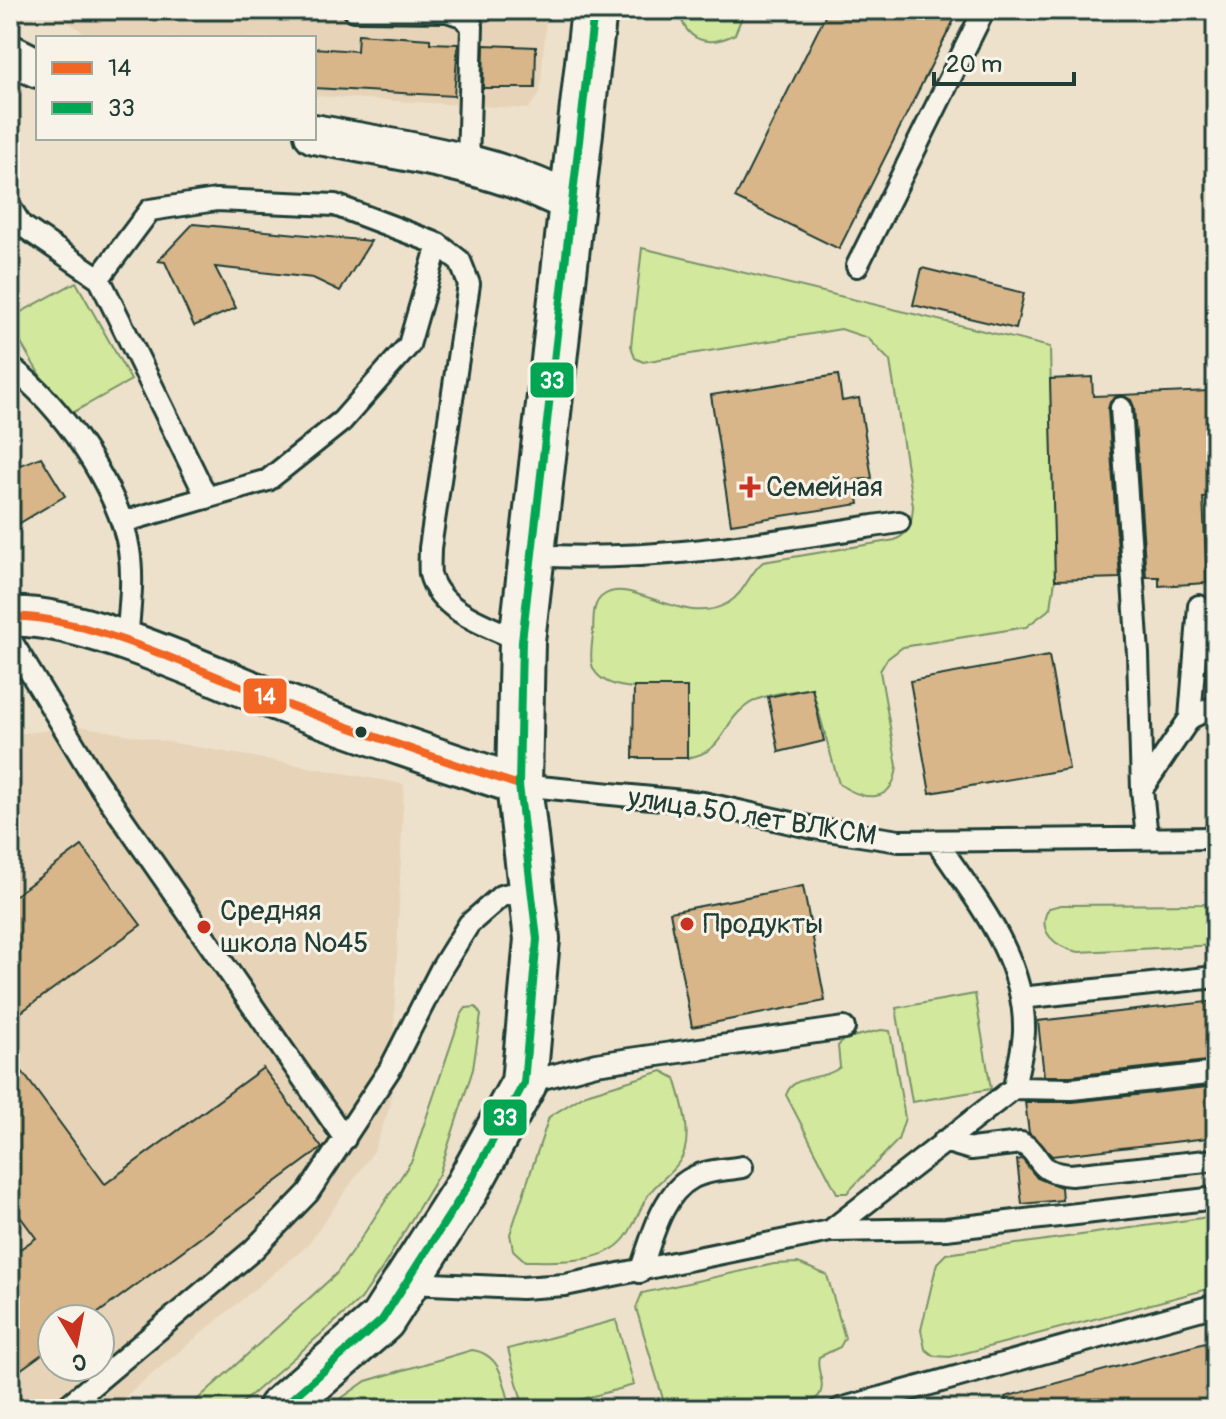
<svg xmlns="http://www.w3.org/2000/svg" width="1226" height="1419" font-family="Pangolin,sans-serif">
<rect width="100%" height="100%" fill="#eee1cc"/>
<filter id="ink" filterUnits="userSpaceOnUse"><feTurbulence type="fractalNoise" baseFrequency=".0125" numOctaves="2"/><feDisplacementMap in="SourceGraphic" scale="16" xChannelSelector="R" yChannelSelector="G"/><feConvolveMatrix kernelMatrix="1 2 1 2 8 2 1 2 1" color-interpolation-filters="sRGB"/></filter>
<g filter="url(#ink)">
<path fill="#e7d4b8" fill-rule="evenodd" d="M 51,10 L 547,10 L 540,94 L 528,109 L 314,96 L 314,38 L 91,38 Z
M 80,726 L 404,784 L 391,1103 L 374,1151 L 307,1246 L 110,1409 L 10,1409 L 10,735 ZM 52,1319 L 100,1319 L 100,1367 L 52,1367 Z"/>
<path fill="#d2e89d" stroke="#789268" stroke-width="2" d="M 679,10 L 745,10 L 735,34 C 709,48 685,42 679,10 Z
M 642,248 L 1050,347 L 1055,580 L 1051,608 L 1026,627 L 903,647 L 887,659 L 880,671 L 897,766 C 893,805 864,801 839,784 L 812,688 C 792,692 763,693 746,706 C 720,725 727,751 687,758 L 687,687 C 663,687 609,696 594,670 C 589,661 592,645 593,634 C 594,620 591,603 604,595 C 633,576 683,629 728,603 C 745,593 748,574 763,562 L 895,540 C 910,533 912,523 913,506 L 890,361 L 868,338 L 841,329 L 643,362 L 635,358 L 631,346 Z
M 76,282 L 131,380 L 65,417 L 10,325 L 10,318 Z
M 1216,901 L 1216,945 L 1079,952 C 1056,948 1035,931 1049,908 L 1061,905 L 1209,904 Z
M 975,994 L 991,1089 L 912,1102 L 896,1008 Z
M 476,1007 L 481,1015 L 473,1069 L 439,1174 L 383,1267 L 361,1299 L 235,1409 L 187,1409 L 336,1274 L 356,1246 L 412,1160 L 461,1015 L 466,1008 Z
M 881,1030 L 890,1031 L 905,1118 L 898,1140 L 847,1193 L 837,1193 L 786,1095 C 793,1073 825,1081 840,1067 L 838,1046 L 844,1039 Z
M 662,1071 L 675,1078 C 682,1101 695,1141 679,1162 C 671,1174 657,1182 649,1194 C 640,1207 635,1225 625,1238 C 604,1265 556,1261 525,1261 L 513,1250 L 510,1234 L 549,1117 L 586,1094 Z
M 1216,1216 L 1216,1287 L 950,1357 L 934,1356 L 925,1349 L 921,1330 L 937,1263 L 946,1254 Z
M 798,1263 L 827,1275 L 845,1338 L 840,1347 L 819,1357 C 815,1369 826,1382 820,1394 C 808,1418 694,1409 666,1409 L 636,1308 L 642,1293 L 774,1264 Z
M 616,1320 L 634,1385 L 546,1409 L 524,1409 L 508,1349 Z
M 472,1350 C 502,1354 504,1384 511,1409 L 326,1409 L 366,1381 Z"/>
<path fill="#d8b68a" stroke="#1f3d34" stroke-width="2" d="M 828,10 L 959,10 L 839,249 L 735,198 Z
M 358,34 L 430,39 L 430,43 L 458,44 L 454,96 L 314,88 L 314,48 L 357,51 Z
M 484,45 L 536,47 L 535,88 L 483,88 Z
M 193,224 L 371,241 L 340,291 L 313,278 L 215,267 L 236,308 L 194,326 L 165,262 L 158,261 Z
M 922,268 L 1024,293 L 1016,329 L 913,305 Z
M 838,375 L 842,401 L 859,398 L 872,478 L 855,480 L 859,504 L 731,524 L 711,395 Z
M 1092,377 L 1093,396 L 1119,395 L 1110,402 L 1108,409 L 1120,578 L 1055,580 L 1050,379 Z
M 1209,391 L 1209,408 L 1216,408 L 1216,496 L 1203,497 L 1207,583 L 1159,586 L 1159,577 L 1146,577 L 1134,407 L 1131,400 L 1121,395 Z
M 41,457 L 65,496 L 10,529 L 10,469 Z
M 1049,656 L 1069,769 L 930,793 L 910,681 Z
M 634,687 L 687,687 L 687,758 L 633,758 Z
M 812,688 L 824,741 L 779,752 L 768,697 Z
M 82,846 L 141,925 L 10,1020 L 10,899 Z
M 803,886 L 825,1001 L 692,1027 L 670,912 Z
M 1216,1001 L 1216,1060 L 1071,1076 L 1044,1076 L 1038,1021 Z
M 10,1055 L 105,1184 L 263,1068 L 322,1148 L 90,1319 L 52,1319 L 52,1347 L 10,1377 L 10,1256 L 36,1238 L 10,1203 Z
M 1216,1086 L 1216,1137 L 1052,1156 L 1029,1133 L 1025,1102 L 1073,1102 Z
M 1022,1159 L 1037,1178 L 1061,1187 L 1062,1200 L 1022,1204 L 1017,1160 Z
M 1216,1340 L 1216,1409 L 1007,1409 L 1005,1397 Z"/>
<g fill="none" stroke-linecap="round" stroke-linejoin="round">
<g stroke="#1f3d34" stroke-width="26">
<path id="service" d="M 354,10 L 447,11 L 462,16 L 472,26 L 468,163
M 10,207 L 21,225 L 99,278 L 150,210 L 216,200 L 335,205 L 438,244 L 460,261 L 469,284 L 430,548 C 430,556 429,566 430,574 C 439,612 491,627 522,641
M 857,266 L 984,10
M 99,278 L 207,498
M 10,367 C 59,401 120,490 129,550 C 134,581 129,612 127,643
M 1121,408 L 1138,654 L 1142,789
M 123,522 L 268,480 L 342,421 L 409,345 L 438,244
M 532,555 C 655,563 777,541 899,522
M 10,639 L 95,779 L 345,1139
M 1190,718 L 1199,606
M 519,785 L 703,803 L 814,828 L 899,841 L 1216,838
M 1147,838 L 1142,789 L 1190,718 L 1216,706
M 1021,998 L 1216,977
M 524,1083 L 596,1064 L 844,1028
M 1014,1088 L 1072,1089 L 1216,1073
M 944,1141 L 971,1149 L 1021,1143 C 1045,1155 1032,1172 1071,1175 L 1216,1160
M 830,1231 L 1014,1088 C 1017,1070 1023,1051 1024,1032 C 1026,959 976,900 937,842
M 640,1272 C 651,1242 661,1194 692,1178 C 706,1170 727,1170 742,1167
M 409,1283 L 522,1288 L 565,1285 L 830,1231 L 946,1229 L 1216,1198
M 64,1409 L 253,1250 L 308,1193 L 390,1069 L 441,969 L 469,924 L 501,896 L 530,889
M 840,1409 L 1216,1305"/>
</g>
<g stroke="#1f3d34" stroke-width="44">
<path id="minor" d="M 10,54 L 38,68
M 314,134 C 402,151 491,161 571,203
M 10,617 C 80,613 208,674 277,701 C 357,731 438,759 519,785"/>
</g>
<g stroke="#1f3d34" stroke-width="50">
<path id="secondary" d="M 280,1409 L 382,1320 L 466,1189 L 524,1083 L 537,939 L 519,785 L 522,641 L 594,10"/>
</g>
<use href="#service" stroke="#f7f3e8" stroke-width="20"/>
<use href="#minor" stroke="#f7f3e8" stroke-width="38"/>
<use href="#secondary" stroke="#f7f3e8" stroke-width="44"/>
<g stroke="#f7f3e8" stroke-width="14">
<path id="bus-1" d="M 10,617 C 80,613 208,674 277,701 C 357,731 438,759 519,785"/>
</g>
<g stroke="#f7f3e8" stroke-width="14">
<path id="bus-2" d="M 280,1409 L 382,1320 L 466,1189 L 524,1083 L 537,939 L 519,785 L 522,641 L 594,10"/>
</g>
<use href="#bus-1" stroke="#f26522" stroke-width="8"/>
<use href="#bus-2" stroke="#00a651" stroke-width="8"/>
</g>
</g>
<g fill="#c8321e" stroke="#f7f3e8" stroke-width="3">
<path d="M746 475h8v8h8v8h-8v8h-8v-8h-8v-8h8z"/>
<circle cx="687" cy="924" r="8"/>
<circle cx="204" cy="927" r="8"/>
</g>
<circle fill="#1f3d34" stroke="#f7f3e8" stroke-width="3" cx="361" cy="732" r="7"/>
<g text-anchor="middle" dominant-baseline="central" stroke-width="6" stroke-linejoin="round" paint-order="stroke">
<g font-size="28" fill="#1f3d34" stroke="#f7f3e8" text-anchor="start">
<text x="766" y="487">Семейная</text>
<text x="220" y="911">Средняя<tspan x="220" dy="32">школа №45</tspan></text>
<text x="703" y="924">Продукты</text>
</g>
<g font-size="28" fill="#1f3d34" stroke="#f7f3e8">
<text transform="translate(752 817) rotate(9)">улица 50 лет ВЛКСМ</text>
</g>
</g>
<g stroke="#f7f3e8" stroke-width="3">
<rect x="529" y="361" width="46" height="38" rx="8" fill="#00a651"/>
<rect x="242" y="677" width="46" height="38" rx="8" fill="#f26522"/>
<rect x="482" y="1098" width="46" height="39" rx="8" fill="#00a651"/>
</g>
<g font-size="22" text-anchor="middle" font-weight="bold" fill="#fff">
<text x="552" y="388">33</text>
<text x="265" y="704">14</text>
<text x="505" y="1125">33</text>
</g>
<rect width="1226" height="1419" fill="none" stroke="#f7f3e8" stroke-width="40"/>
<rect x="20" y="20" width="1186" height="1379" fill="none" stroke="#1f3d34" stroke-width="3" filter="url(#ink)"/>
<rect x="36" y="36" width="280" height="104" fill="#f7f3e8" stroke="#a1aaa0" stroke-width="2"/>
<rect x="52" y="62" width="40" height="12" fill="#f26522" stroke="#a1aaa0" stroke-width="2"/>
<text x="108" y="76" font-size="24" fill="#1f3d34">14</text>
<rect x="52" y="102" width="40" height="12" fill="#00a651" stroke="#a1aaa0" stroke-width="2"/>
<text x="108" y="116" font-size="24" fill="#1f3d34">33</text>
<g transform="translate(76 1343) rotate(170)"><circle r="38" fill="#f7f3e8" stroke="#a1aaa0" stroke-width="2"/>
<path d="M0-6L14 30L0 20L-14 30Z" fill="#c8321e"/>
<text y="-12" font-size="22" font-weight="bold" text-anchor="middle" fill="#1f3d34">С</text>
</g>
<path d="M934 72v12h140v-12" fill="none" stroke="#1f3d34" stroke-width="4"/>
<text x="946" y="72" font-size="24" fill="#1f3d34" stroke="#f7f3e8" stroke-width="6" paint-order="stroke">20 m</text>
</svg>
